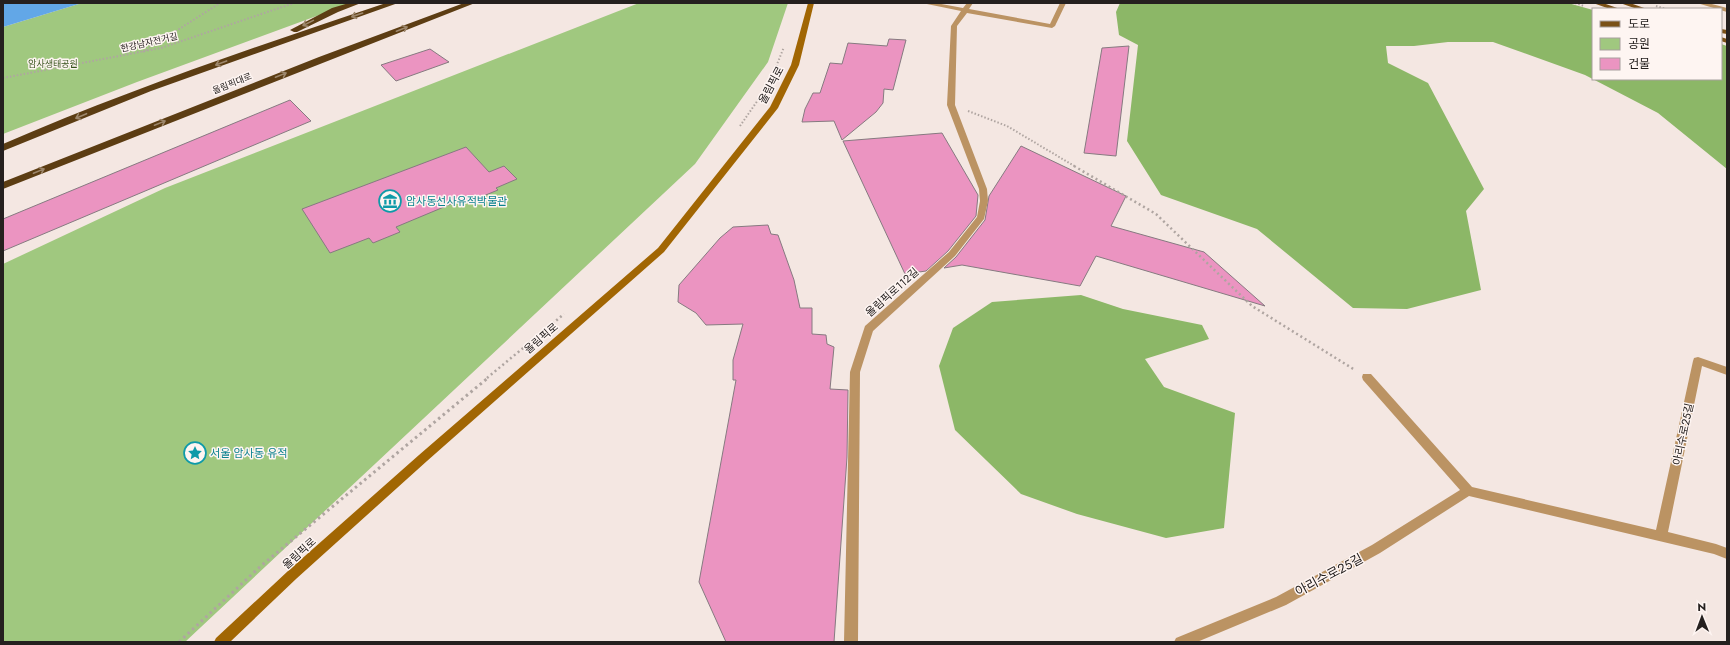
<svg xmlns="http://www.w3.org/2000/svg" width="1730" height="645" font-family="Jost,'Noto Sans KR',sans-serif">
<rect width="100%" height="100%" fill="#f4e7e2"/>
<path fill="#a0c87f" d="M 82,3 L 352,3 L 137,82 L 3,134 L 3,27 Z
M 639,3 L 788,3 L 768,62 L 695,164 L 185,642 L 3,642 L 3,264 L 165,188 Z"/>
<path fill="#8cb767" d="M 1120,3 L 1568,3 L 1593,10 L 1593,79 L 1721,79 L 1721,44 L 1727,46 L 1727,169 L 1658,113 L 1585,75 L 1493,42 L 1448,42 L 1414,46 L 1386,46 L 1388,63 L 1428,83 L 1484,189 L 1466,211 L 1481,290 L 1407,309 L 1353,308 L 1257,229 L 1161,195 L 1127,141 L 1138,45 L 1119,35 L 1116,12 Z
M 1081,295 L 1123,309 L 1202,325 L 1209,339 L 1145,359 L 1164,387 L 1235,413 L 1224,528 L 1166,538 L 1077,514 L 1021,494 L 955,430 L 939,366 L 953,328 L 992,302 Z"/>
<path fill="#62a7e7" d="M 3,3 L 82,3 L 3,27 Z"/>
<path fill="#eb94c1" stroke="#867a80" d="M 889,39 L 906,40 L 893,90 L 884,89 L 883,103 L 876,112 L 842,140 L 834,121 L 802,122 L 805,109 L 813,93 L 820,93 L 830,63 L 842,64 L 848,43 L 887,46 Z
M 1129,46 L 1116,156 L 1084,153 L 1102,48 Z
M 430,49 L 449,62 L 396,81 L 381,65 Z
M 290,100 L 311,121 L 3,251 L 3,219 Z
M 942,133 L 978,195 L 976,216 L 948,251 L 926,271 L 905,274 L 843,141 Z
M 1021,146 L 1126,196 L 1111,226 L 1204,252 L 1265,306 L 1096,256 L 1080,286 L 962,265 L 944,268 L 956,257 L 985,220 L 989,196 Z
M 466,147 L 489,172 L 504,166 L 517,179 L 496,188 L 498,190 L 466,203 L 463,199 L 396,227 L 400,232 L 373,243 L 369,238 L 330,253 L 302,209 Z
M 768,225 L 771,234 L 778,235 L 794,280 L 800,308 L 812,308 L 812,334 L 826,335 L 827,344 L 834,347 L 830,389 L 848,390 L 847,457 L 834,642 L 726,642 L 699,582 L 736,380 L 733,380 L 733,360 L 743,324 L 706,325 L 696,313 L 678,302 L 679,285 L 720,238 L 733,227 Z"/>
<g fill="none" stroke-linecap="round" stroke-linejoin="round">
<path stroke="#afa5a1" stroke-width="2" stroke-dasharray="1.5 2" stroke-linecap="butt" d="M 1575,3 L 1584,6
M 1656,6 L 1666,9
M 143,52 L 220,3
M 3,78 L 161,48 L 294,3
M 968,111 L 1007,126 L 1076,167
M 740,126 L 769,84 L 784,47"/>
<path stroke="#afa5a1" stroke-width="2.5" stroke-dasharray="2 3" stroke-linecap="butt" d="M 1074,166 L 1156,214 L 1252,306 L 1355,370
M 487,378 L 564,314"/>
<path stroke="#afa5a1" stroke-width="3" stroke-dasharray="2.5 3.5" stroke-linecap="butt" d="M 179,642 L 262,565 L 489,377"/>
<path fill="#bb9363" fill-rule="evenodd" d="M 1697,3 L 1708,3 L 1727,8 L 1727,12 Z"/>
<path fill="#bb9363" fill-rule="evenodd" d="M 922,3 L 936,3 L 963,8 L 967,3 L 973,3 L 969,9 L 1050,24 L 1060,3 L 1066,3 L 1055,26 L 1052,28 L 967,13 L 957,26 L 955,105 L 987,189 L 988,201 L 984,219 L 955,256 L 873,331 L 860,372 L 858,642 L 844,642 L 850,372 L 865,326 L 949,252 L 977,217 L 980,201 L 979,189 L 947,105 L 951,26 L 961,11 Z
M 1698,357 L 1727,367 L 1727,375 L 1702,366 L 1668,532 L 1716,544 L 1727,548 L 1727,559 L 1714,554 L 1469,496 L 1380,553 L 1286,605 L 1197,642 L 1174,642 L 1176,638 L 1276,597 L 1372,545 L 1460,490 L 1363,380 L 1362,377 L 1363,374 L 1371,374 L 1472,487 L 1656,530 L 1693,361 L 1694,358 Z"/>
<path fill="#a16603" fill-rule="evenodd" d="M 808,3 L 814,3 L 799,65 L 778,108 L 664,252 L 427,461 L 296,579 L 230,642 L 214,642 L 216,638 L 288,571 L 419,455 L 658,248 L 770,107 L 791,65 Z"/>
<path fill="#7a5016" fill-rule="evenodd" d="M 1593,3 L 1603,3 L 1620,9 L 1610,9 Z
M 1620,3 L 1630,3 L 1647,9 L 1637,9 Z
M 1721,29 L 1727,30 L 1727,34 L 1721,33 Z
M 1721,37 L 1727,39 L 1727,43 L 1721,41 Z"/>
<path fill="#5c3d13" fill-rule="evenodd" d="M 349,3 L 361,3 L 338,12 L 297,32 L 294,32 L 290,30 L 332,8 Z
M 386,3 L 398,3 L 151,91 L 3,151 L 3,144 C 128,90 257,46 386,3 Z
M 464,3 L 475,3 L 3,189 L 3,182 L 319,57 Z"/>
</g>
<defs><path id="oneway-shaft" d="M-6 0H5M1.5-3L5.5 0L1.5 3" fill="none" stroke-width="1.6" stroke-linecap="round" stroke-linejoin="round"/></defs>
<g stroke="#9d876c">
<use href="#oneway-shaft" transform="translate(357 15) rotate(161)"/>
<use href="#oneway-shaft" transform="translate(308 23) rotate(154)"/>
<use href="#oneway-shaft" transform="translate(402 29) rotate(-21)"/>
<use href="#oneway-shaft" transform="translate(221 63) rotate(160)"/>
<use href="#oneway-shaft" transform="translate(281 75) rotate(-22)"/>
<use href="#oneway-shaft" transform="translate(81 116) rotate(157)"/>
<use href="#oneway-shaft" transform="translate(160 123) rotate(-22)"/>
<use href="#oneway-shaft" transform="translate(39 171) rotate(-22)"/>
</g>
<defs>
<g id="museum-ring" transform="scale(1.15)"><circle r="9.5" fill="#fef5f2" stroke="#0f9aa8" stroke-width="1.5"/><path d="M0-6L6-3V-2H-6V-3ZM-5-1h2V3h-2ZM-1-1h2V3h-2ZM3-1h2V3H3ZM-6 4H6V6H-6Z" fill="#0f9aa8"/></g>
<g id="sight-ring" transform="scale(1.15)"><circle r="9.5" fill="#fef5f2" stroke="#0f9aa8" stroke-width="1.5"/><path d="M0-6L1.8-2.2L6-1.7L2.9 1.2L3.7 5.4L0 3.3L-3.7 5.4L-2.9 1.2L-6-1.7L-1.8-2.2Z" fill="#0f9aa8"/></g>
</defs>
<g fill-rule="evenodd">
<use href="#museum-ring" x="390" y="201"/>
<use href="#sight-ring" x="195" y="453"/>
</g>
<g text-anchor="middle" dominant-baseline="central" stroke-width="3" stroke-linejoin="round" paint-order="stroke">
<g font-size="9" fill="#25201f" stroke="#fef5f2">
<text transform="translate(149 42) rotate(-13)">한강남자전거길</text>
<text transform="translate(232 83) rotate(-22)">올림픽대로</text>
</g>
<g font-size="9" fill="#37531c" stroke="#fef5f2">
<text x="53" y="63">암사생태공원</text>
</g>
<g font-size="11" fill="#25201f" stroke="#fef5f2">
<text transform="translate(771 85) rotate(-62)">올림픽로</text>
<text transform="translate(892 292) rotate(-42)">올림픽로112길</text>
<text transform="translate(541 338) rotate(-41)">올림픽로</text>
<text transform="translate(1683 434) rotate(-78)">아리수로25길</text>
<text transform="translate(299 553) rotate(-42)">올림픽로</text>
</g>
<g font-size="11" fill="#0d838f" stroke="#fef5f2" text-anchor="start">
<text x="406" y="201">암사동선사유적박물관</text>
<text x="210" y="453">서울 암사동 유적</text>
</g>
<g font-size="13" fill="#25201f" stroke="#fef5f2">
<text transform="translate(1329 575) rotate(-28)">아리수로25길</text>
</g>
</g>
<rect width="1730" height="645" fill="none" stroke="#25201f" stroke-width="8"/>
<rect x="1592" y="8" width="130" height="72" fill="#fef5f2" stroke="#a7a09e"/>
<rect x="1600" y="21" width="20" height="6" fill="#7a5016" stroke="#a7a09e"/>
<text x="1628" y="28" font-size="12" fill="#25201f">도로</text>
<rect x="1600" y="38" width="20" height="12" fill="#a0c87f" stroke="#a7a09e"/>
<text x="1628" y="48" font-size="12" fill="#25201f">공원</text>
<rect x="1600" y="58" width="20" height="12" fill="#eb94c1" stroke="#a7a09e"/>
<text x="1628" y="68" font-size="12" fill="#25201f">건물</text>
<g transform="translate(1702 617) rotate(359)" stroke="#fef5f2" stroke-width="3" paint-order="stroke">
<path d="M0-3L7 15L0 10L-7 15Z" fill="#25201f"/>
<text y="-6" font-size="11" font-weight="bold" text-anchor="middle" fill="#25201f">N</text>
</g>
</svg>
